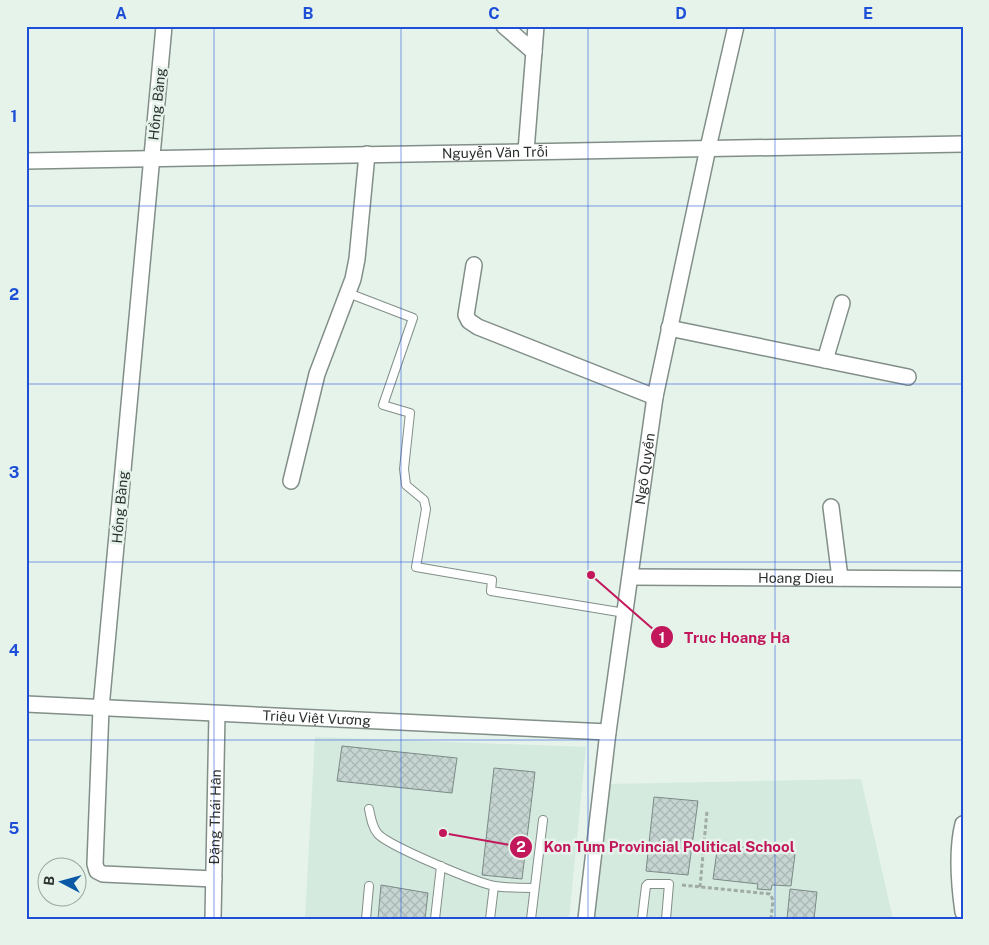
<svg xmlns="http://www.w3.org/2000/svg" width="989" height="945" font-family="'Public Sans',sans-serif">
<defs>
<pattern id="building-cross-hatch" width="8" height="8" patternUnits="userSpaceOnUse" patternTransform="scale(1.25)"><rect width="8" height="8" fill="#c6d5d2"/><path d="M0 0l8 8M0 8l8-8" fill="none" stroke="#aab7b5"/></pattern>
</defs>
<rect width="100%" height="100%" fill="#e5f3eb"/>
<path fill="#d4eadf" d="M 315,737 L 586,747 L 569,919 L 305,919 Z
M 861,779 L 893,919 L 594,919 L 609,784 Z"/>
<path fill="url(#building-cross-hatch)" stroke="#7c8a87" d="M 342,746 L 457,758 L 452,793 L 337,781 Z
M 494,768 L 535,772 L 522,879 L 482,875 Z
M 654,797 L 698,801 L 688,875 L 646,871 Z
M 718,844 L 795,854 L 791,886 L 772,885 L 771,890 L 757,889 L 758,884 L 713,879 Z
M 381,885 L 428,893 L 425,919 L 378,919 Z
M 790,889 L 817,892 L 814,919 L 787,919 Z"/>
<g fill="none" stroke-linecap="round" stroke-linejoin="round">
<g stroke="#828e88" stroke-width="10">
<path id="service" d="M 348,293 L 413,318 L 383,405 L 410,413 L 404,469 L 406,485 L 424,500 L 426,509 L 416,567 L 492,580 L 491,591 L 625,613
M 369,809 C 371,818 372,827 378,834 C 389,846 477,883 495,886 C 507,888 521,888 533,888
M 366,919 L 369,886
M 435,919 L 441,866
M 490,919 L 494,886
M 531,919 L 543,820
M 642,919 L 646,886 L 648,884 L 669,884 L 666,919"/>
</g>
<g stroke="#828e88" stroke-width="18">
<g id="minor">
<path d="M 164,26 L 101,708 L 95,864 L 97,871 L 103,874 L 214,879"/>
<path d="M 504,26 L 534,52"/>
<path d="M 526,151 L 536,26"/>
<path id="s1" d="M 26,161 L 963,144"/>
<path d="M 474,265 L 466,315 L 469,321 L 478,327 L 655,397"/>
<path d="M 669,328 L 908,377"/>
<path d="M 825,360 L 842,303"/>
<path d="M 291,481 L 317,374 L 353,279 L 357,259 L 367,154"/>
<path d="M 831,507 L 840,578"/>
<path id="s2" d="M 630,577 L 963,579"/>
<path id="s3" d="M 26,704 L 608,732"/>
<path d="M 963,824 C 956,852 959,884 963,912"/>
<path id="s4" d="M 213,919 L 217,714"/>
<path id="s5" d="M 586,919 L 608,732 L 655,397 L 708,148 L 736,26"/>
</g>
</g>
<path stroke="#a0aba5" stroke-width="3" stroke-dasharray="4 2.5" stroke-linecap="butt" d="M 682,885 L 770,894 L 773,900 L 771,919
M 700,887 L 707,811"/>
<use href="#service" stroke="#fff" stroke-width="8"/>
<use href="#minor" stroke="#fff" stroke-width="15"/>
</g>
<path fill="none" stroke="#1d4ed8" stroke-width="1" stroke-opacity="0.55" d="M 214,26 L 214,919M 401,26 L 401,919M 588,26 L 588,919M 775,26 L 775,919M 26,206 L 963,206M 26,384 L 963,384M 26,562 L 963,562M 26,740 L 963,740"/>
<g text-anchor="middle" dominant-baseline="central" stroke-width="5" stroke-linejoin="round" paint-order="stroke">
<g font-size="14" fill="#2c312f" stroke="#e5f3eb">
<text transform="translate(157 104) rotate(-84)">Hồng Bàng</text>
<text stroke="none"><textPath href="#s1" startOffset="469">Nguyễn Văn Trỗi</textPath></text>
<text stroke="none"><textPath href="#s5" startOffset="454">Ngô Quyền</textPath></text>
<text transform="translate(120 507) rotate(-85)">Hồng Bàng</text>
<text stroke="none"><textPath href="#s2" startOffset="166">Hoang Dieu</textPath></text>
<text stroke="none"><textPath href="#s3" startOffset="291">Triệu Việt Vương</textPath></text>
<text stroke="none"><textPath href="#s4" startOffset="102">Đặng Thái Hân</textPath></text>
</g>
</g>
<path fill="none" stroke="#c2185b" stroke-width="2" d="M591 575L662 637M443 833L521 847"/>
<g fill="#c2185b" stroke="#e5f3eb" stroke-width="2">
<circle cx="591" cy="575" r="5"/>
<circle cx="443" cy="833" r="5"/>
<circle cx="662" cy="637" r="12"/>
<circle cx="521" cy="847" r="12"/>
</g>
<g font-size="15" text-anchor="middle" font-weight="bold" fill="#fff">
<text x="662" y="643">1</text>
<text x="521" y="852">2</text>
</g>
<g font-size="15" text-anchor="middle" font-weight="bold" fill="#c2185b" stroke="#e5f3eb" stroke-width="5" stroke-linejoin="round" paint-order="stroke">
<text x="737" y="643">Truc Hoang Ha</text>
<text x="669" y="852">Kon Tum Provincial Political School</text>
</g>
<rect width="989" height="945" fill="none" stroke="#e5f3eb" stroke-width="55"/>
<g transform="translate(62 882) rotate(276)"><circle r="24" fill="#e5f3eb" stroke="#9ba5a0"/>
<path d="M0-4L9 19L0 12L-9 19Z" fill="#0959a7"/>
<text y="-8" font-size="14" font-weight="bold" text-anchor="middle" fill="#2c312f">B</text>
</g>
<rect x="28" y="28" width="934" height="890" fill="none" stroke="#1d4ed8" stroke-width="2"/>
<g font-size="16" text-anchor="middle" font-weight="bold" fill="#1d4ed8">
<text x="121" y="19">A</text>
<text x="308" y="19">B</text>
<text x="494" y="19">C</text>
<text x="681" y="19">D</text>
<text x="868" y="19">E</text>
<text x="14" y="122">1</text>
<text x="14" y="300">2</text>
<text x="14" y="478">3</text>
<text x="14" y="656">4</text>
<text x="14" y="834">5</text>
</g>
</svg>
